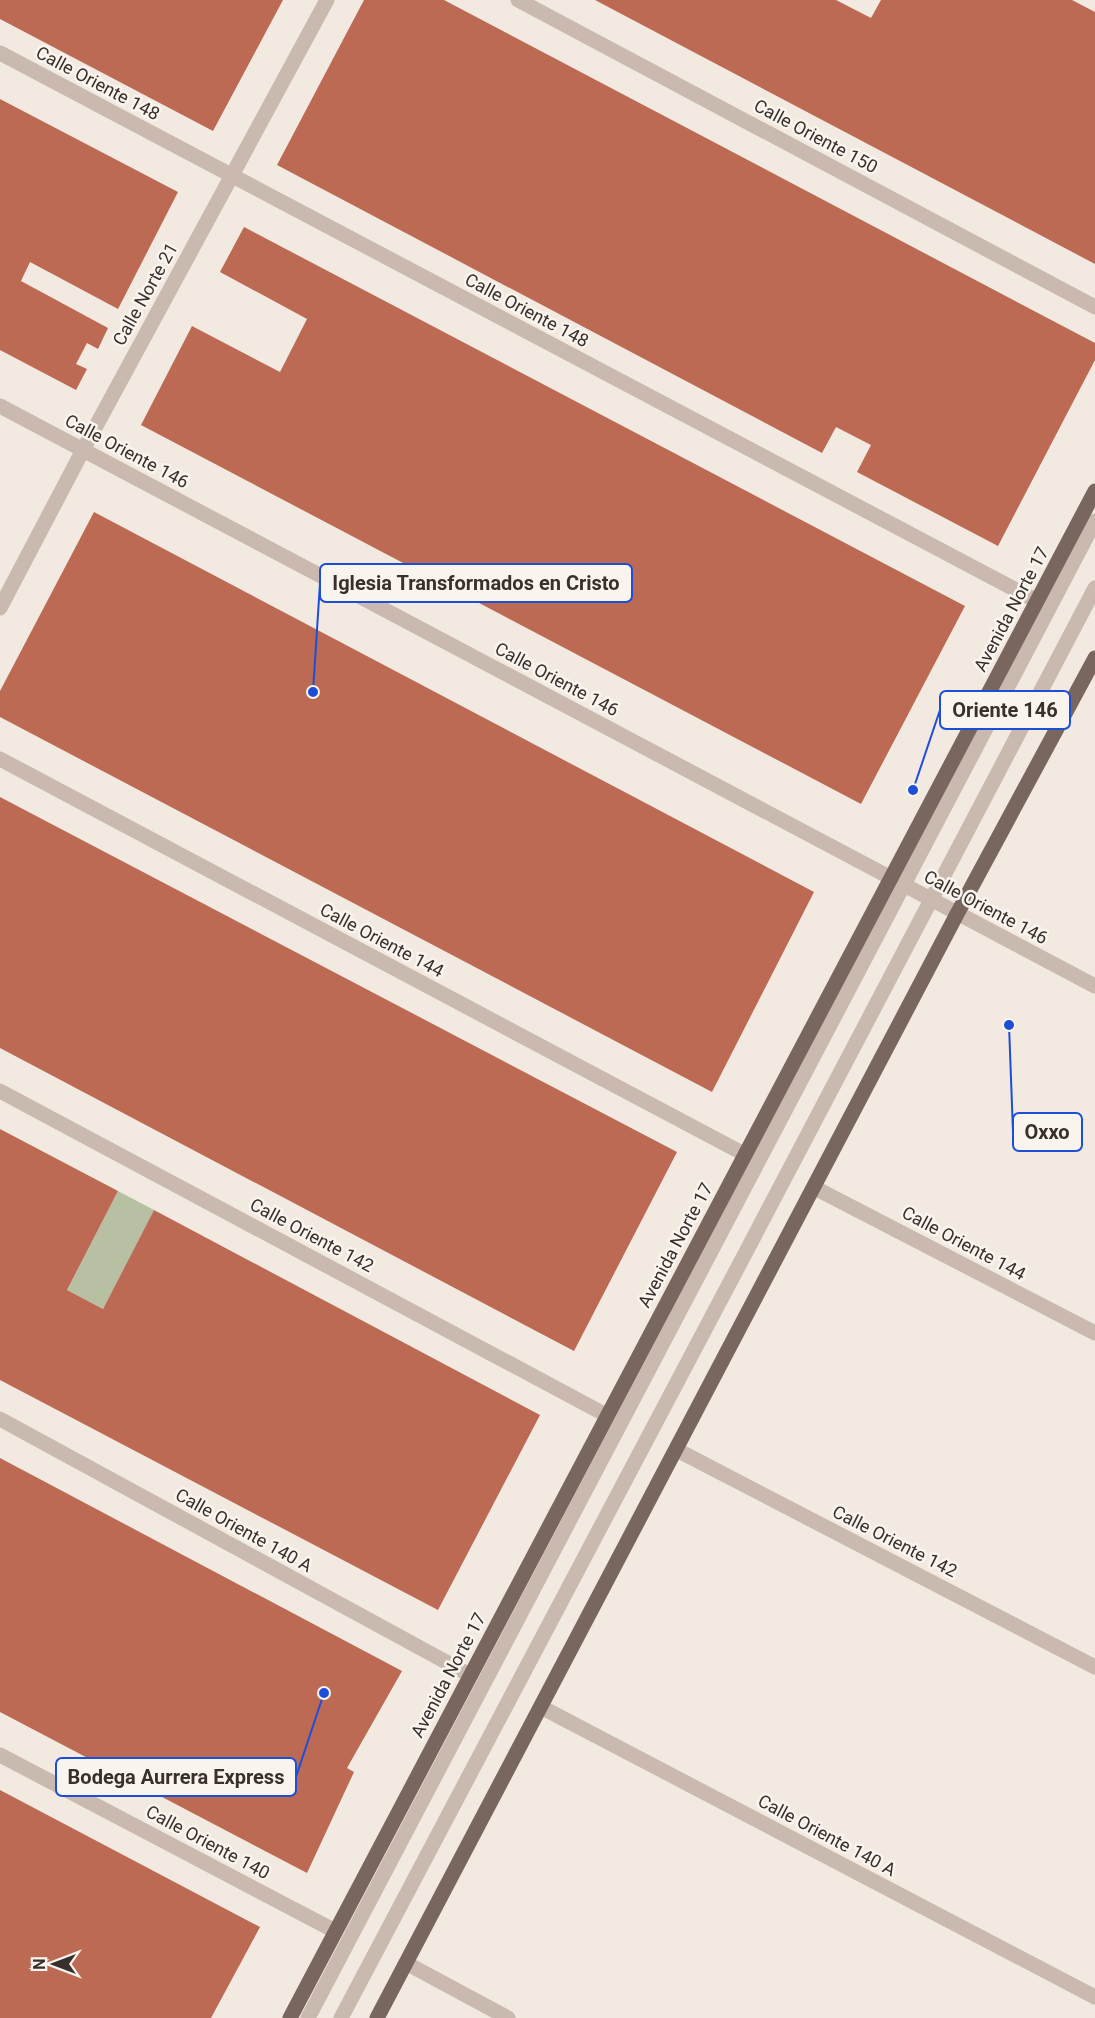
<svg xmlns="http://www.w3.org/2000/svg" width="1095" height="2018" font-family="Roboto,sans-serif">
<rect width="100%" height="100%" fill="#f2e9e1"/>
<path fill="#b7c0a2" d="M 118,1191 L 154,1210 L 103,1309 L 67,1290 Z"/>
<path fill="#bd6a54" d="M 0,0 L 283,0 L 213,131 L 0,19 Z
M 364,0 L 444,0 L 1095,343 L 1095,360 L 998,546 L 857,472 L 871,445 L 836,427 L 822,453 L 277,165 Z
M 595,0 L 836,0 L 871,18 L 881,0 L 1072,0 L 1095,12 L 1095,264 Z
M 0,99 L 178,192 L 118,309 L 30,262 L 21,281 L 108,328 L 98,349 L 87,343 L 76,364 L 87,369 L 76,390 L 0,350 Z
M 244,227 L 965,606 L 861,804 L 141,425 L 192,326 L 280,372 L 307,319 L 220,272 Z
M 94,512 L 814,892 L 712,1092 L 0,717 L 0,691 Z
M 0,797 L 677,1152 L 574,1351 L 0,1048 Z
M 0,1129 L 118,1191 L 67,1290 L 103,1309 L 154,1210 L 540,1415 L 438,1610 L 0,1380 Z
M 0,1458 L 402,1671 L 347,1768 L 354,1772 L 307,1873 L 0,1712 Z
M 0,1790 L 260,1927 L 211,2018 L 0,2018 Z"/>
<g fill="none" stroke-linecap="round" stroke-linejoin="round">
<path stroke="#c9b9ae" stroke-width="15" d="M 518,0 L 1095,307
M 0,53 L 1037,601
M 0,406 L 1095,986
M 0,608 L 83,450 L 327,0
M 0,759 L 746,1155
M 0,1091 L 606,1415
M 815,1188 L 1095,1333
M 0,1419 L 470,1675
M 677,1450 L 1095,1667
M 541,1707 L 1095,1997
M 0,1755 L 335,1931
M 406,1963 L 508,2018
M 308,2018 L 1095,521
M 341,2018 C 592,1541 846,1066 1095,588"/>
<path stroke="#79665e" stroke-width="15" d="M 290,2018 L 1095,491
M 377,2018 L 957,914 L 1095,658"/>
</g>
<g text-anchor="middle" dominant-baseline="central" stroke-width="5" stroke-linejoin="round" paint-order="stroke">
<g font-size="18" fill="#392f2c" stroke="#f9f4ee">
<text transform="translate(98 83) rotate(28)">Calle Oriente 148</text>
<text transform="translate(816 136) rotate(28)">Calle Oriente 150</text>
<text transform="translate(145 294) rotate(-61)">Calle Norte 21</text>
<text transform="translate(527 310) rotate(28)">Calle Oriente 148</text>
<text transform="translate(127 451) rotate(28)">Calle Oriente 146</text>
<text transform="translate(1011 609) rotate(-62)">Avenida Norte 17</text>
<text transform="translate(557 679) rotate(28)">Calle Oriente 146</text>
<text transform="translate(986 907) rotate(28)">Calle Oriente 146</text>
<text transform="translate(382 940) rotate(28)">Calle Oriente 144</text>
<text transform="translate(312 1235) rotate(28)">Calle Oriente 142</text>
<text transform="translate(964 1243) rotate(28)">Calle Oriente 144</text>
<text transform="translate(675 1245) rotate(-62)">Avenida Norte 17</text>
<text transform="translate(244 1530) rotate(29)">Calle Oriente 140 A</text>
<text transform="translate(895 1541) rotate(27)">Calle Oriente 142</text>
<text transform="translate(448 1675) rotate(-62)">Avenida Norte 17</text>
<text transform="translate(827 1835) rotate(28)">Calle Oriente 140 A</text>
<text transform="translate(208 1842) rotate(28)">Calle Oriente 140</text>
</g>
</g>
<path fill="none" stroke="#1d4ed8" stroke-width="2" d="M313 692L320 583M913 790L940 710M1009 1025L1013 1132M324 1693L296 1777"/>
<g fill="#1d4ed8" stroke="#f9f4ee" stroke-width="2">
<circle cx="313" cy="692" r="6"/>
<circle cx="913" cy="790" r="6"/>
<circle cx="1009" cy="1025" r="6"/>
<circle cx="324" cy="1693" r="6"/>
</g>
<g fill="#f9f4ee" stroke="#1d4ed8" stroke-width="2">
<rect x="320" y="564" width="312" height="38" rx="6"/>
<rect x="940" y="691" width="130" height="38" rx="6"/>
<rect x="1013" y="1113" width="69" height="38" rx="6"/>
<rect x="56" y="1758" width="240" height="38" rx="6"/>
</g>
<g font-size="20" text-anchor="middle" font-weight="bold" fill="#392f2c">
<text x="476" y="590">Iglesia Transformados en Cristo</text>
<text x="1005" y="717">Oriente 146</text>
<text x="1047" y="1139">Oxxo</text>
<text x="176" y="1784">Bodega Aurrera Express</text>
</g>
<g transform="translate(54 1964) rotate(270)" stroke="#f9f4ee" stroke-width="4.5" paint-order="stroke">
<path d="M0-4.5L10 22L0 15L-10 22Z" fill="#392f2c"/>
<text y="-9" font-size="16" font-weight="bold" text-anchor="middle" fill="#392f2c">N</text>
</g>
</svg>
